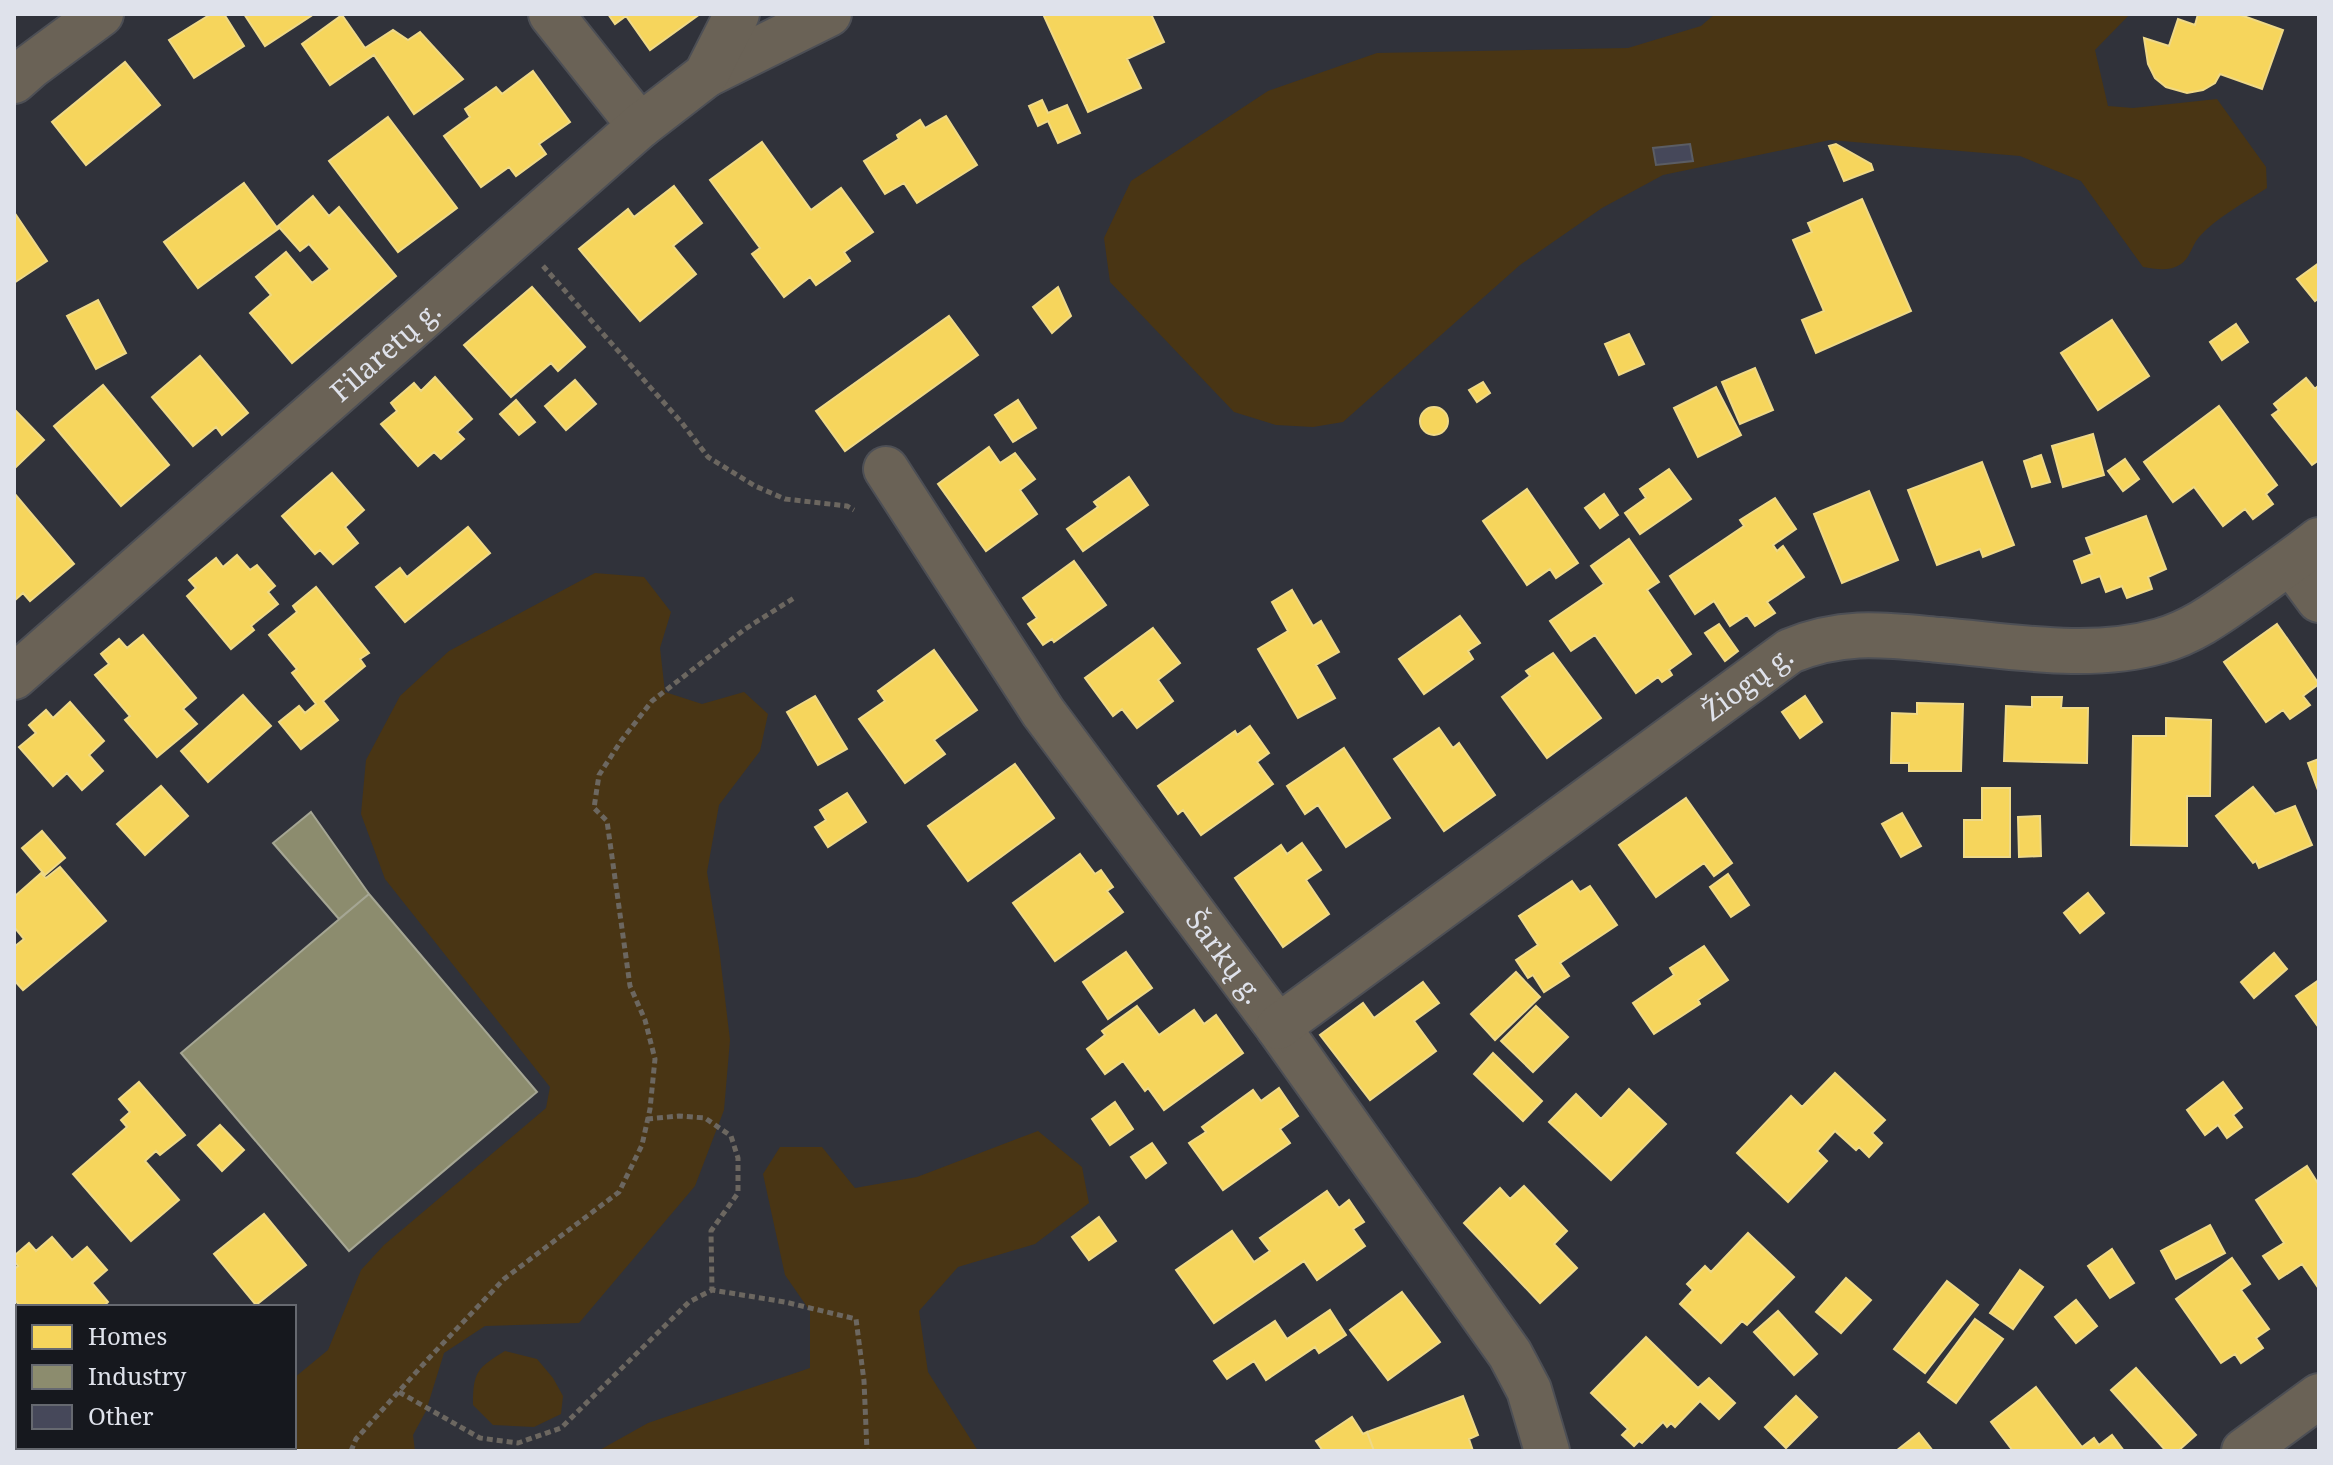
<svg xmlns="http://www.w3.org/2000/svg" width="2333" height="1465" font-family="'Noto Serif',serif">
<rect width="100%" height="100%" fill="#30323a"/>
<path fill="#493514" d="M 1715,14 L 2130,14 L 2095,50 L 2108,106 L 2133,108 L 2217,99 L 2266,167 L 2267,188 C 2244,203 2217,217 2199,237 C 2192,245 2190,258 2181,264 C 2169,272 2156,269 2143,267 L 2081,181 L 2020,156 L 1830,140 L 1663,175 L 1602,208 L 1520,265 L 1343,422 L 1313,427 L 1276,425 L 1234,412 L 1110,282 L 1104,238 L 1131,181 L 1268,91 L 1377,53 L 1628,48 L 1701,26 Z
M 595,573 L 644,577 L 671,612 L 660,648 L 665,692 L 702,704 L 744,692 L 768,714 L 760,751 L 719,805 L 707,872 L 719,948 L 730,1040 L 724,1110 L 695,1186 L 579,1323 L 485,1326 L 444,1353 L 426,1411 L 413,1435 L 415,1451 L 80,1451 L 89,1447 L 294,1447 L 294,1378 L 328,1350 L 361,1270 L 384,1245 L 546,1108 L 550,1087 L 385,879 L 361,814 L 366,760 L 400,696 L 449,651 Z
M 1038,1131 L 1082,1167 L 1089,1203 L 1035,1244 L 958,1267 L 919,1311 L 928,1372 L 978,1451 L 598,1451 L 648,1423 L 810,1368 L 810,1311 L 785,1275 L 763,1174 L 780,1147 L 822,1147 L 855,1188 L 917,1177 Z
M 505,1351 L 537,1359 L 553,1378 L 563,1396 L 561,1414 L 534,1427 L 493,1425 L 473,1405 C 473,1372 477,1368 505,1351 Z"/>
<path fill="#f6d55c" stroke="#efd987" stroke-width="2" d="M 211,14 L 224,14 L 244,46 L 194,78 L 169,40 Z
M 244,14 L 314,14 L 265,46 Z
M 608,14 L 700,14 L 650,50 L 626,16 L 615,24 Z
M 1043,14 L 1151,14 L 1164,42 L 1127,59 L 1141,88 L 1088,112 Z
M 2198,14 L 2238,14 L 2283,30 L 2262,89 L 2220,74 L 2215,83 L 2203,90 L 2187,93 L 2166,87 L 2155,78 L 2148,64 L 2144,38 L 2169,46 L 2178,19 L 2195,25 Z
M 342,15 L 365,48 L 393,30 L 408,40 L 420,32 L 463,79 L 414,114 L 374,55 L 330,85 L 302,44 Z
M 125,62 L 160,105 L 86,165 L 52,122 Z
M 533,71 L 570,122 L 539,144 L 546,154 L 516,176 L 509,167 L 481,187 L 444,136 L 470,117 L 465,109 L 496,87 L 502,94 Z
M 1042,100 L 1048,113 L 1067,105 L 1080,133 L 1058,143 L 1048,121 L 1038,126 L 1029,106 Z
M 946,116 L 977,165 L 917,203 L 904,183 L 885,194 L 864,161 L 899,139 L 897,135 L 920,120 L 925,128 Z
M 388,117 L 457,208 L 398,252 L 329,161 Z
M 762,142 L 811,210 L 841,188 L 873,232 L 844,252 L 850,261 L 816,285 L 810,277 L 784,297 L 752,254 L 760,248 L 710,180 Z
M 1836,144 L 1871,164 L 1873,170 L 1844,181 L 1829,146 Z
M 244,183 L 278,229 L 198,288 L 164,242 Z
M 674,186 L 702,223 L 673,246 L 696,274 L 640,321 L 579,249 L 628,209 L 634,217 Z
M 313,196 L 329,216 L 339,207 L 396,276 L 292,363 L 250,313 L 271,295 L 256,277 L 286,252 L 312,283 L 330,269 L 309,244 L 300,251 L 278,226 Z
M 1862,199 L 1911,311 L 1816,353 L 1802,320 L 1824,311 L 1793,240 L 1812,232 L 1808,223 Z
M 14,212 L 47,261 L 14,283 Z
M 2319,263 L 2319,298 L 2315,301 L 2297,279 Z
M 532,287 L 585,347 L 558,371 L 551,363 L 511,397 L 464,345 Z
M 1058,287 L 1071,316 L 1052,333 L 1033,307 Z
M 98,300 L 126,353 L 96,369 L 67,316 Z
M 949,316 L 978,355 L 845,451 L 816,411 Z
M 2112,320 L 2149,376 L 2098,410 L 2061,353 Z
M 2236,324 L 2248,342 L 2222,360 L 2210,342 Z
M 1629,334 L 1644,364 L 1619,375 L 1605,344 Z
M 200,356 L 248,413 L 222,435 L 216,427 L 193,446 L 152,397 Z
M 1755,368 L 1773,410 L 1740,424 L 1722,382 Z
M 435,377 L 472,419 L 457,432 L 464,439 L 441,459 L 434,452 L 418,466 L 381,424 L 397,411 L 391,403 L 414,383 L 421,391 Z
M 2306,378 L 2315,389 L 2319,385 L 2319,460 L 2312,465 L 2272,415 L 2279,410 L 2274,404 Z
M 575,380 L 596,404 L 566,430 L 545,406 Z
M 1483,382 L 1490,393 L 1477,402 L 1469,390 Z
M 103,385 L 169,465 L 121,506 L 54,426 Z
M 1716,387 L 1741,435 L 1698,457 L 1674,408 Z
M 516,400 L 535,422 L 519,435 L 500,414 Z
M 1018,400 L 1036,428 L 1013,442 L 995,415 Z
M 2219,406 L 2277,485 L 2266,494 L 2273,504 L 2253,519 L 2245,509 L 2223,526 L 2194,487 L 2173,502 L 2144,462 Z
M1420 421a14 14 0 1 1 28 0a14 14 0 1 1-28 0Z
M 14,409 L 44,440 L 14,469 Z
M 2093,434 L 2104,475 L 2063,487 L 2052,446 Z
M 989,447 L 1000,463 L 1015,453 L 1035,479 L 1020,490 L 1037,514 L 986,551 L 938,484 Z
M 2041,455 L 2050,482 L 2032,487 L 2024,461 Z
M 2125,459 L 2139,479 L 2123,491 L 2108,471 Z
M 1982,462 L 2014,545 L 1983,557 L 1980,549 L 1937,565 L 1908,490 Z
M 1669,469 L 1691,499 L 1640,534 L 1625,513 L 1646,498 L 1640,489 Z
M 332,473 L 364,510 L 345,527 L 358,543 L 333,564 L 320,550 L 315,554 L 282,516 Z
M 1129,477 L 1148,505 L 1083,551 L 1067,529 L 1098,507 L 1094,502 Z
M 1527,489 L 1578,563 L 1556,578 L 1550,569 L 1527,585 L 1483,521 Z
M 1869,491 L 1898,560 L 1842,583 L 1814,514 Z
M 14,493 L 74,564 L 30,601 L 23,593 L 14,601 Z
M 1604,494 L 1618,515 L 1600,528 L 1585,508 Z
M 1775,498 L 1796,529 L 1773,545 L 1777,551 L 1783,546 L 1804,577 L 1767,602 L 1775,613 L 1755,626 L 1747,615 L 1730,626 L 1714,601 L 1695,614 L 1670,576 L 1744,526 L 1740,520 Z
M 2146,516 L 2166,569 L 2148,577 L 2152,589 L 2127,598 L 2122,586 L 2106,592 L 2100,576 L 2082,583 L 2074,561 L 2092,554 L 2086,538 Z
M 468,527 L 490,553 L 405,622 L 376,587 L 400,568 L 407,577 Z
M 1629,539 L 1659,582 L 1647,590 L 1691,654 L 1669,670 L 1672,675 L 1662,682 L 1658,677 L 1636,693 L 1595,635 L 1571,651 L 1550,621 L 1604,584 L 1591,566 Z
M 237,555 L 250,570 L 257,565 L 275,586 L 268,592 L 278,604 L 251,626 L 254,630 L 231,649 L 187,596 L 196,588 L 189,580 L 216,558 L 223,567 Z
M 1074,561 L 1106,605 L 1054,642 L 1052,639 L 1043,645 L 1028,624 L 1037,618 L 1023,598 Z
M 316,587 L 369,653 L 360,659 L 365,666 L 323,701 L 338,720 L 301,749 L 279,722 L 299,706 L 305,713 L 316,704 L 292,673 L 297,669 L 269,635 L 297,612 L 293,606 Z
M 1292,590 L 1313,626 L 1321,621 L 1339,652 L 1316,665 L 1335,698 L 1298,718 L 1258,649 L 1288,631 L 1272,602 Z
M 1460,616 L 1480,643 L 1468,651 L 1473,659 L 1424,694 L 1399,659 Z
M 1719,624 L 1738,651 L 1725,661 L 1705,633 Z
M 2277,624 L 2319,684 L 2303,696 L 2310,705 L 2290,719 L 2283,710 L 2266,722 L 2224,662 Z
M 1153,628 L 1180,663 L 1158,680 L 1173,701 L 1137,728 L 1122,709 L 1113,716 L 1085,678 Z
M 143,635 L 196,698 L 183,709 L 197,724 L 157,757 L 125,720 L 130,716 L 95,675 L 109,664 L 101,654 L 119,639 L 127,648 Z
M 934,650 L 977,710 L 934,740 L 945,754 L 905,783 L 859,719 L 885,701 L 878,691 Z
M 1553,653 L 1601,718 L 1547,758 L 1502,697 L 1530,676 L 1526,671 Z
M 243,695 L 271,726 L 208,782 L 181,751 Z
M 815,696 L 847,749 L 818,765 L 787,712 Z
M 1805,696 L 1822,722 L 1800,738 L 1782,712 Z
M 2032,697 L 2062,697 L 2061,708 L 2088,708 L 2087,763 L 2004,761 L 2006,706 L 2032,707 Z
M 70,702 L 104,741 L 89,755 L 103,771 L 82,790 L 67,773 L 53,786 L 19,747 L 36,733 L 29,725 L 46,710 L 53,718 Z
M 1917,703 L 1963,704 L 1961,771 L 1909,771 L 1909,763 L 1891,763 L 1892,713 L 1917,714 Z
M 2166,718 L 2211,720 L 2210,796 L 2187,796 L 2187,846 L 2131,845 L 2133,736 L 2166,736 Z
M 1250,726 L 1269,753 L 1257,762 L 1273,784 L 1201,835 L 1183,810 L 1178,814 L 1158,786 L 1235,731 L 1237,735 Z
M 1439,728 L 1453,748 L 1459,743 L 1495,795 L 1444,831 L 1394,759 Z
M 1344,748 L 1390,818 L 1346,847 L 1318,805 L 1305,814 L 1287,786 Z
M 2319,759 L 2319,793 L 2308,763 Z
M 1015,764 L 1054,818 L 968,881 L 928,826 Z
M 161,786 L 188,816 L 145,855 L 117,824 Z
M 2253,787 L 2275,814 L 2295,806 L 2312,845 L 2259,868 L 2256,861 L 2253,863 L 2216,816 Z
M 1982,788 L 2010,788 L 2010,857 L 1964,857 L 1964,820 L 1982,820 Z
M 847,793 L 866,822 L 828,847 L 815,827 L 826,820 L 820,810 Z
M 1686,798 L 1732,863 L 1714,876 L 1704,863 L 1656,897 L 1619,845 Z
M 1902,813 L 1921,846 L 1901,857 L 1882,824 Z
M 2040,816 L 2041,856 L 2019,857 L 2018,817 Z
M 42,831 L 65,858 L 45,875 L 22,848 Z
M 1302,843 L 1321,870 L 1306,880 L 1329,914 L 1283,947 L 1235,878 L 1281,845 L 1287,854 Z
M 1080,854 L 1095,874 L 1101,870 L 1113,887 L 1107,891 L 1123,912 L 1055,961 L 1013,903 Z
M 60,867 L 106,921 L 23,990 L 14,980 L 14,947 L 24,939 L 14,927 L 14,897 L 41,873 L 46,878 Z
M 1728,874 L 1749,905 L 1731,917 L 1710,887 Z
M 1572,881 L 1580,892 L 1590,886 L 1617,925 L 1560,963 L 1569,976 L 1544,992 L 1533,975 L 1528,978 L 1516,960 L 1538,945 L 1519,916 Z
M 2088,893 L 2104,913 L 2080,933 L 2064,913 Z
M 1704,946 L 1728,980 L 1698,1000 L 1700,1004 L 1654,1034 L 1633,1003 L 1674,975 L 1670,968 Z
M 1126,952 L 1152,988 L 1108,1019 L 1083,982 Z
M 2274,953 L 2287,969 L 2254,998 L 2241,982 Z
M 1516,972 L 1540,997 L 1495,1040 L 1471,1014 Z
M 2319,980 L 2319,1028 L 2296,996 Z
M 1423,982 L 1439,1003 L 1414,1021 L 1436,1051 L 1370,1100 L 1320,1035 L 1363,1003 L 1374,1018 Z
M 1137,1006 L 1159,1035 L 1194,1010 L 1204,1024 L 1216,1015 L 1243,1053 L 1164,1110 L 1148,1088 L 1145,1091 L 1123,1061 L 1105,1074 L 1087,1049 L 1105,1035 L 1102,1031 Z
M 1536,1006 L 1568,1037 L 1533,1072 L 1501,1041 Z
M 1493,1053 L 1542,1101 L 1523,1121 L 1474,1074 Z
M 1835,1073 L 1885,1120 L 1872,1133 L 1882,1143 L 1869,1157 L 1859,1147 L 1856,1150 L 1835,1131 L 1817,1151 L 1827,1161 L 1788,1202 L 1737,1153 L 1791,1096 L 1802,1107 Z
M 139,1082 L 185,1135 L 160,1155 L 156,1151 L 145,1161 L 179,1200 L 131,1241 L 73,1174 L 127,1127 L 121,1120 L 130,1112 L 119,1099 Z
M 2223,1082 L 2242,1108 L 2233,1115 L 2242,1127 L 2227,1138 L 2218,1125 L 2205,1135 L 2187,1110 Z
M 1279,1088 L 1298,1116 L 1280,1129 L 1290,1143 L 1223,1190 L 1189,1143 L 1206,1132 L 1202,1127 L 1253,1090 L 1261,1101 Z
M 1629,1089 L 1666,1124 L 1611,1180 L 1549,1122 L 1576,1094 L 1601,1119 Z
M 1115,1102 L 1133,1129 L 1110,1145 L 1092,1119 Z
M 220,1125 L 244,1150 L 222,1171 L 198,1145 Z
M 1152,1143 L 1166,1163 L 1146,1178 L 1131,1157 Z
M 2307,1166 L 2319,1185 L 2319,1289 L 2302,1264 L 2279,1279 L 2263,1256 L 2284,1243 L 2256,1200 Z
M 1524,1186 L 1567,1231 L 1554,1244 L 1577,1268 L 1540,1303 L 1464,1223 L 1500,1188 L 1510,1199 Z
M 1327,1191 L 1339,1208 L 1349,1200 L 1364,1222 L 1353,1229 L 1365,1246 L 1317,1280 L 1304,1261 L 1214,1323 L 1176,1270 L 1232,1231 L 1254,1262 L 1270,1251 L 1260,1238 Z
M 264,1214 L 306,1265 L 256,1305 L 214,1254 Z
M 1099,1217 L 1116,1241 L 1089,1260 L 1072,1237 Z
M 2210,1225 L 2225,1253 L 2176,1279 L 2161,1251 Z
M 1748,1233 L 1794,1277 L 1747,1325 L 1742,1321 L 1721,1343 L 1680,1304 L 1693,1290 L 1687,1284 L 1705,1266 L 1711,1272 Z
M 52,1237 L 72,1260 L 87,1247 L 107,1270 L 92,1283 L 108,1302 L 103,1307 L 21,1307 L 14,1299 L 14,1269 L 18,1266 L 14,1261 L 14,1256 L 29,1243 L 36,1251 Z
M 2112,1249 L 2134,1283 L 2110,1298 L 2088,1266 Z
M 2232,1258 L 2250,1284 L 2241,1290 L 2269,1329 L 2256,1338 L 2263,1348 L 2241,1363 L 2235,1354 L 2221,1363 L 2176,1299 Z
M 2020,1270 L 2043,1287 L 2013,1329 L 1990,1313 Z
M 1846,1278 L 1871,1300 L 1841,1333 L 1816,1312 Z
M 1947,1281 L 1978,1305 L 1925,1373 L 1894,1349 Z
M 1402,1292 L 1440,1342 L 1388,1380 L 1350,1330 Z
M 2076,1300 L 2097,1326 L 2076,1343 L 2055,1317 Z
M 1330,1310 L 1346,1335 L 1319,1353 L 1315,1347 L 1266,1380 L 1254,1361 L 1227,1379 L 1214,1361 L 1275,1321 L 1287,1339 Z
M 1778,1311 L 1817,1354 L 1794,1375 L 1754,1332 Z
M 1975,1319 L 2003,1339 L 1956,1403 L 1928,1382 Z
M 1646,1337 L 1698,1388 L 1709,1378 L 1735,1403 L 1719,1419 L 1700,1401 L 1675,1427 L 1671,1423 L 1667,1427 L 1663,1422 L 1642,1443 L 1639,1441 L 1634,1446 L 1622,1435 L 1628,1429 L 1591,1393 Z
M 2136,1368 L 2196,1435 L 2178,1451 L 2166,1451 L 2111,1390 Z
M 2036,1387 L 2082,1447 L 2094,1438 L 2099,1445 L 2112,1435 L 2124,1451 L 2013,1451 L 1991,1422 Z
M 1463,1396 L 1478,1435 L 1469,1439 L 1473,1451 L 1374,1451 L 1367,1432 Z
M 1796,1396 L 1817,1417 L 1786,1448 L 1765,1427 Z
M 1352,1417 L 1363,1434 L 1367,1432 L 1374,1451 L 1323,1451 L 1316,1441 Z
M 1919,1433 L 1933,1451 L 1896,1451 Z"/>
<path fill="#8c8c6e" stroke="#a5a694" stroke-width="2" d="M 311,812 L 369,894 L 339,919 L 273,843 Z
M 369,894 L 537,1092 L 349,1251 L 181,1053 Z"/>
<path fill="#46485a" stroke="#5b5d64" stroke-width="2" d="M 1690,144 L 1693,161 L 1656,165 L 1653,148 Z"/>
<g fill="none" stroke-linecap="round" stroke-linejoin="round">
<g stroke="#4d4f55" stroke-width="48">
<g id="minor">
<path d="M 551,14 L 640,126"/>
<path d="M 706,75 L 829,14"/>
<path d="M 14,81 L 31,66 L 101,14"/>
<path id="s1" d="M 886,469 L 1043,712 L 1278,1027 L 1510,1354 L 1529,1390 L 1547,1451"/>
<path d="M 2291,562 L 2319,600"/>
<path id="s2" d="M 14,677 L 640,126 L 706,75 L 737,14"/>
<path id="s3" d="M 1278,1027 L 1790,651 C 1844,629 1884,635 1940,640 C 2011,646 2090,661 2160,641 C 2192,632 2218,613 2245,594 C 2270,576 2295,559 2319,540"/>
<path d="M 2244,1451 L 2319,1396"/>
</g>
</g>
<path stroke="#6c6760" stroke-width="5" stroke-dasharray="6 4" stroke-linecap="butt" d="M 543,266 L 682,423 L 708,457 L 755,486 L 785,499 L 847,506 L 854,510
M 647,1119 L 679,1116 L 705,1118 L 731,1136 L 738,1158 L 738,1193 L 711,1231 L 712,1290
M 399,1392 L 480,1438 L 518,1443 L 561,1428 L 689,1302 L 712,1290 L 785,1302 L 856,1319 L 864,1381 L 867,1451
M 351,1451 L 356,1439 L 429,1358 L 504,1279 L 619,1192 L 642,1145 L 650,1109 L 655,1059 L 645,1020 L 630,986 L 607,821 L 594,808 L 599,775 L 621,741 L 652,701 L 745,629 L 794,598"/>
<use href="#minor" stroke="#6a6256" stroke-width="44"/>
</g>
<g text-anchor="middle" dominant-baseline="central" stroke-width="8" stroke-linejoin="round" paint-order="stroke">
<g font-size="28" fill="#dfe2eb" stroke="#16181e">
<text stroke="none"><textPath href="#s2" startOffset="494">Filaretų g.</textPath></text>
<text stroke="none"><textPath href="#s3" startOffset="582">Žiogų g.</textPath></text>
<text stroke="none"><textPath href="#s1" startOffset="594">Šarkų g.</textPath></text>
</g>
</g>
<rect width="2333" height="1465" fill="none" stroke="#dfe2eb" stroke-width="32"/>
<rect x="16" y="1305" width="280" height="144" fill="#16181e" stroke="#666970" stroke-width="2"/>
<rect x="32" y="1325" width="40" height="24" fill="#f6d55c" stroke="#666970" stroke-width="2"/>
<text x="88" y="1345" font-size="24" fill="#dfe2eb">Homes</text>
<rect x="32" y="1365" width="40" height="24" fill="#8c8c6e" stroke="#666970" stroke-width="2"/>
<text x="88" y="1385" font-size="24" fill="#dfe2eb">Industry</text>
<rect x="32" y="1405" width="40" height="24" fill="#46485a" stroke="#666970" stroke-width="2"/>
<text x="88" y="1425" font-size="24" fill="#dfe2eb">Other</text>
</svg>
